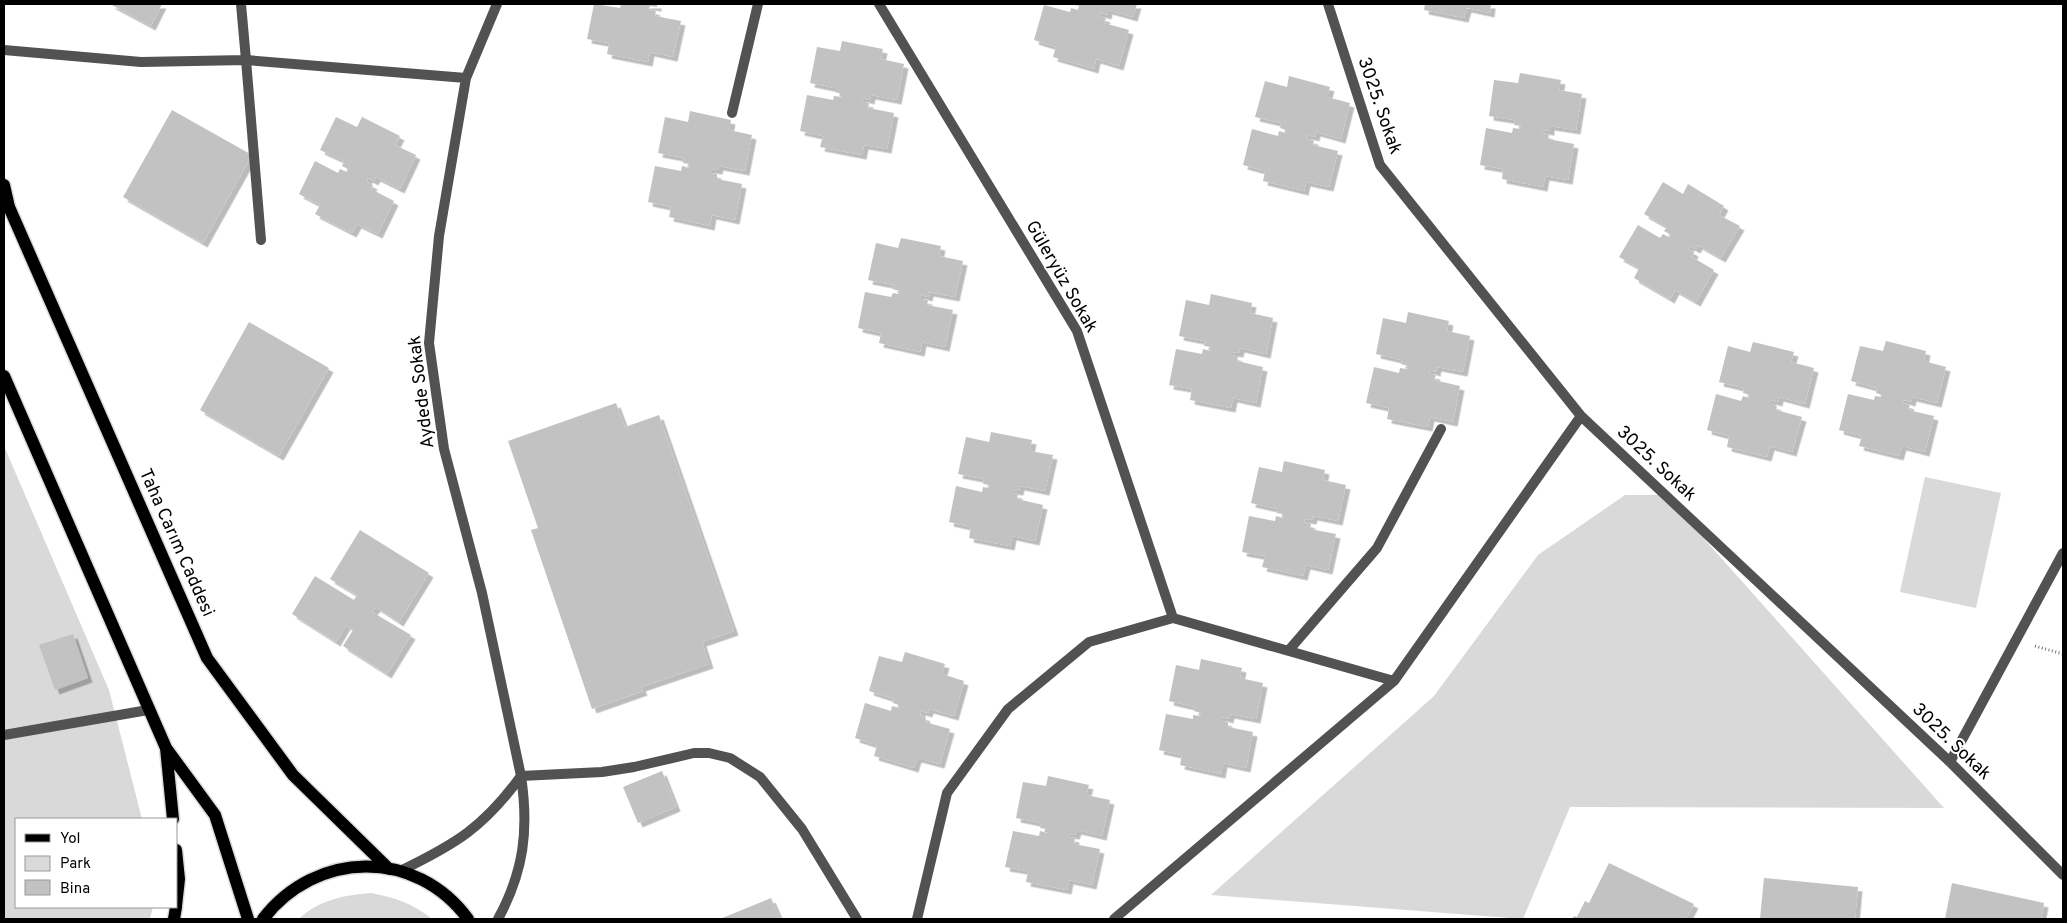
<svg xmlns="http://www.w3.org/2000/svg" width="2067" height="923" font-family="Overpass,sans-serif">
<defs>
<filter id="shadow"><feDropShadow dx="4.5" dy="4.5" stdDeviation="0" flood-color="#0004"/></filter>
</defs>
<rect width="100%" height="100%" fill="#fff"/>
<path fill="#d9d9d9" d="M 4,446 L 109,690 L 142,819 L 16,819 L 16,907 L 153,907 L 150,919 L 4,919 Z
M 1925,477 L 2001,493 L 1976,608 L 1900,592 Z
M 1625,495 L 1665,495 L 1944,808 L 1570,807 L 1523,919 L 1211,895 L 1434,696 L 1538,555 Z
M 371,893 C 394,897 414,904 432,919 L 299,919 C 318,900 345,895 371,893 Z"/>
<path fill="#c2c2c2" filter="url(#shadow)" d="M 110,4 L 162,4 L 151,26 Z
M 594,4 L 620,8 L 621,4 L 657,4 L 657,7 L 650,6 L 649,9 L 656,11 L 655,16 L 681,21 L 673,57 L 650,52 L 648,62 L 607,54 L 609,43 L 587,39 Z
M 1072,4 L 1137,4 L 1133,17 L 1108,10 L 1107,15 L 1100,13 L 1099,16 L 1106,18 L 1104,23 L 1129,30 L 1119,66 L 1096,59 L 1094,69 L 1053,57 L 1056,47 L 1034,40 L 1044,5 L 1070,12 L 1071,8 L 1078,10 L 1079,6 Z
M 1425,4 L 1491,4 L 1490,13 L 1467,8 L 1464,18 L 1424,10 Z
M 842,41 L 883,49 L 881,59 L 904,64 L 897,100 L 871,95 L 870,100 L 863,98 L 862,102 L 869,103 L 868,108 L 894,113 L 887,149 L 864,145 L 862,155 L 820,147 L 823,136 L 800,131 L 807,95 L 833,100 L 834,96 L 841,97 L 842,94 L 835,92 L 835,88 L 810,83 L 817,47 L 840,51 Z
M 1520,73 L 1561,80 L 1559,90 L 1582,94 L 1576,130 L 1550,126 L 1550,131 L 1543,130 L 1542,133 L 1549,135 L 1548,139 L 1574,144 L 1568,180 L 1545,176 L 1543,187 L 1502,179 L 1503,169 L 1480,165 L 1486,128 L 1512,133 L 1513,128 L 1520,129 L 1521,126 L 1514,125 L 1515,120 L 1489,116 L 1494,80 L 1518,83 Z
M 1289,76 L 1330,87 L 1327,97 L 1350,103 L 1341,139 L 1316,132 L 1315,137 L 1308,135 L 1307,139 L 1314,140 L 1313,145 L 1338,151 L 1329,187 L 1306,182 L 1304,191 L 1263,181 L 1265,171 L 1243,165 L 1252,129 L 1278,136 L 1279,131 L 1286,133 L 1286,130 L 1280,128 L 1281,123 L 1255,117 L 1265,81 L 1287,87 Z
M 172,110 L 252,155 L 203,243 L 123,197 Z
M 690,111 L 731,120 L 729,130 L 752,135 L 745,171 L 719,166 L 718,170 L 711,169 L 711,173 L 717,174 L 717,179 L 742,184 L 735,220 L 712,215 L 710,226 L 669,217 L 671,207 L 648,202 L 655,166 L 681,171 L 682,166 L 689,168 L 690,164 L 683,163 L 684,158 L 658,153 L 665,117 L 688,122 Z
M 336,117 L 357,127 L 362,117 L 400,136 L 395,145 L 416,155 L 400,189 L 376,177 L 374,181 L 368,178 L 367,182 L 373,185 L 371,189 L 394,201 L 378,234 L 357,224 L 352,233 L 315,214 L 320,205 L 299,194 L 315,161 L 338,173 L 340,169 L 347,172 L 348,169 L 342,166 L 344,161 L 320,150 Z
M 1663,182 L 1683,194 L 1688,184 L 1724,206 L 1719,215 L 1740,226 L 1721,258 L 1698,245 L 1696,249 L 1690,246 L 1688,249 L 1694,252 L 1692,257 L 1714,270 L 1696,302 L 1675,290 L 1670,299 L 1634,278 L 1639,268 L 1619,257 L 1638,225 L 1660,238 L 1663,234 L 1669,237 L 1671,235 L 1664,231 L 1667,227 L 1644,214 Z
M 901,238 L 941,246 L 939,256 L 963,261 L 955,297 L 929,292 L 928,297 L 921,295 L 921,299 L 928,300 L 927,305 L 953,310 L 945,347 L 922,342 L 920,352 L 879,343 L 881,333 L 858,328 L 865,292 L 891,297 L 893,293 L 899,294 L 900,291 L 893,289 L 894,285 L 868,280 L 876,243 L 898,248 Z
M 1211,294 L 1252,303 L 1250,313 L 1273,318 L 1266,354 L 1240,348 L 1239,353 L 1232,352 L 1232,355 L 1238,357 L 1237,361 L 1263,367 L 1256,403 L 1233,398 L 1231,408 L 1190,400 L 1192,389 L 1169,385 L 1176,349 L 1202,354 L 1203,349 L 1210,351 L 1211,347 L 1204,346 L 1205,341 L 1179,336 L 1186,300 L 1209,305 Z
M 1408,312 L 1449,321 L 1447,331 L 1470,336 L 1463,372 L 1437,367 L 1436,372 L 1430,370 L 1429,374 L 1436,375 L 1434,380 L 1460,386 L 1453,422 L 1430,417 L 1428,427 L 1387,419 L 1389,408 L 1366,403 L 1374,367 L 1399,373 L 1400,368 L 1407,369 L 1408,366 L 1401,364 L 1402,360 L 1376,354 L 1383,318 L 1406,323 Z
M 249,322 L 329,368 L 279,456 L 200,410 Z
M 1886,341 L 1926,351 L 1924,361 L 1946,367 L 1937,403 L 1912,397 L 1911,402 L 1904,400 L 1903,403 L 1910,405 L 1908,410 L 1934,416 L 1925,452 L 1902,446 L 1899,456 L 1859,446 L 1862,436 L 1839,430 L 1848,394 L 1874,400 L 1875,396 L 1882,397 L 1882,395 L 1876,393 L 1877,388 L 1851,381 L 1860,346 L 1883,351 Z
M 1753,342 L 1794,352 L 1791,362 L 1814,368 L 1805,404 L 1779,397 L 1778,402 L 1771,400 L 1771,404 L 1777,406 L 1776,410 L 1802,417 L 1792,452 L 1770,446 L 1767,457 L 1727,447 L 1729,436 L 1707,430 L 1716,394 L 1741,401 L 1743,396 L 1749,398 L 1750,395 L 1743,393 L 1744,388 L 1719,382 L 1728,346 L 1750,352 Z
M 616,403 L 625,427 L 659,415 L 734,631 L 702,642 L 709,664 L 641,687 L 643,691 L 592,709 L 531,530 L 538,528 L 508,441 Z
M 991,432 L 1032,440 L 1030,451 L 1053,455 L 1045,491 L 1020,486 L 1019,491 L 1012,490 L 1011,493 L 1018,494 L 1017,499 L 1043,505 L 1035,541 L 1012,536 L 1010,546 L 969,538 L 971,527 L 949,522 L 956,486 L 982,492 L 983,487 L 989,488 L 990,485 L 983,484 L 984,479 L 958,474 L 966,437 L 989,442 Z
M 1284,461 L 1325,470 L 1323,480 L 1346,485 L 1338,521 L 1313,516 L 1312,520 L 1305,519 L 1304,522 L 1311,524 L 1310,529 L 1336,534 L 1328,570 L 1306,565 L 1303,576 L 1262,567 L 1265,556 L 1242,552 L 1249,516 L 1275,521 L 1276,516 L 1283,518 L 1283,514 L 1277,513 L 1278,509 L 1251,503 L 1259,467 L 1282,472 Z
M 360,530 L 429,573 L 399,622 L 376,607 L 372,612 L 411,635 L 387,674 L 343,646 L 353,630 L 346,625 L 336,642 L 292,614 L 315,576 L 354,600 L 357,595 L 330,579 Z
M 73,634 L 88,678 L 55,690 L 39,645 Z
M 905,652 L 945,664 L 942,674 L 964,681 L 954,716 L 929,709 L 928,713 L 921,711 L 920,715 L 926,717 L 925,722 L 950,729 L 940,764 L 917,758 L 914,768 L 874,756 L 877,745 L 855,738 L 865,703 L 891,711 L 892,706 L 899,708 L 899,705 L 893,703 L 894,699 L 869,691 L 879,656 L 902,662 Z
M 1201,659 L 1242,668 L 1240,678 L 1263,683 L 1256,719 L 1230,714 L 1229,719 L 1222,717 L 1222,721 L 1228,722 L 1228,727 L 1253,732 L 1246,768 L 1223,763 L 1221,774 L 1180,765 L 1182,755 L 1159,750 L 1166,714 L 1193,719 L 1193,715 L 1200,716 L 1201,713 L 1194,711 L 1195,707 L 1169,701 L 1176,665 L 1199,670 Z
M 662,771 L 676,807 L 638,823 L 623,787 Z
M 1048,776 L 1089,785 L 1086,795 L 1110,800 L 1102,836 L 1077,830 L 1075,835 L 1069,834 L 1068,837 L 1075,838 L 1074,844 L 1100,849 L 1092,885 L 1069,880 L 1067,890 L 1026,882 L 1028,871 L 1005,867 L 1013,831 L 1039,836 L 1040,831 L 1047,833 L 1047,829 L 1040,828 L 1041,823 L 1016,818 L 1023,782 L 1046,786 Z
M 1609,863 L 1694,904 L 1686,919 L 1572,919 L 1574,916 L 1577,917 L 1585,901 L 1589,903 Z
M 1764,878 L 1858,887 L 1855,919 L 1760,919 Z
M 1952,883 L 2044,903 L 2041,919 L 1945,919 Z
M 771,898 L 780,919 L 720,919 Z"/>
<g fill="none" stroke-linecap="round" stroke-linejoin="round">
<g stroke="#dbdbdb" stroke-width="15">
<path id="primary" d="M 4,185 L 9,207 L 207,658 L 293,775 L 389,869
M 4,376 L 166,748 L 215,815 L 248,919
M 166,748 L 173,819
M 176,850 L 179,879 L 176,906
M 174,919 L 176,907
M 263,919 C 316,850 416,848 468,919"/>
</g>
<path stroke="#747474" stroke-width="3" stroke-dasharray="1 2.5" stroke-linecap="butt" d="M 2035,646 L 2063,654"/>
<path stroke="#525252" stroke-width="10" d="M 241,4 L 246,60
M 521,776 L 602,772 L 634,767 L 694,753 L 709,753 L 730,758 L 760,777 L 802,829 L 857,919"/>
<path stroke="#525252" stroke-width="10" d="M 497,4 L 466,78 L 439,236 L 429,343 L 444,449 L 482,593 L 521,776 C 529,830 524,871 498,919
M 879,4 L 1077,331 L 1173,618
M 1328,4 L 1380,165 L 1581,416 L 1950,762 L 2063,875
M 4,50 L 141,62 L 246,60 L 466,78
M 246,60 L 261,240
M 732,113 L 758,4
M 1289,650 L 1377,548 L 1441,429
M 4,735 L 148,710
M 1950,762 L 2063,553
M 400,871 C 456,844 484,827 521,776
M 917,919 L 947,793 L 1008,709 L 1089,642 L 1173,618 L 1394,681
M 1114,919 L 1394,681 L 1581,416"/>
<use href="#primary" stroke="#000" stroke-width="12"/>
</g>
<g text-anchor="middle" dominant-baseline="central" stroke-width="4" stroke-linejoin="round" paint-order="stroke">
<g font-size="18" fill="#000" stroke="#fff">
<text transform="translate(1379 106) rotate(71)">3025. Sokak</text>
<text transform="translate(1061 277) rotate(60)">Güleryüz Sokak</text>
<text transform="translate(422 392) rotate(-97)">Aydede Sokak</text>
<text transform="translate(1656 464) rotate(43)">3025. Sokak</text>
<text transform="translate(176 543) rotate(66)">Taha Carım Caddesi</text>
<text transform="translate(1951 742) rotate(44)">3025. Sokak</text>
</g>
</g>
<rect width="2067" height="923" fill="none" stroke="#000000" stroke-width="10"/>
<rect x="15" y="818" width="162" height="90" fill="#ffffff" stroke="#999999"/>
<rect x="25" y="834" width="25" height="8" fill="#000000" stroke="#999999"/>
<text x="60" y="843" font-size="15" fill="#000000">Yol</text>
<rect x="25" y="856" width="25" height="15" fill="#d9d9d9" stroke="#999999"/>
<text x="60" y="868" font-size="15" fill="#000000">Park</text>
<rect x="25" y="880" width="25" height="15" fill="#c2c2c2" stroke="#999999"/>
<text x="60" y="893" font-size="15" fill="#000000">Bina</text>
</svg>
